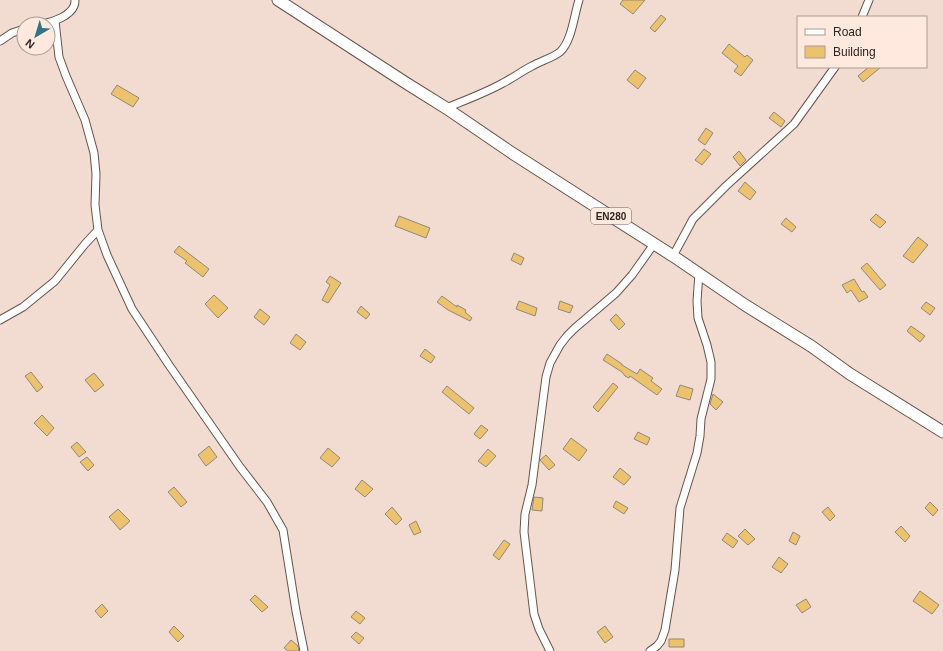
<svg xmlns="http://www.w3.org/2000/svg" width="943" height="651" font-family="Arial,sans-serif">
<rect width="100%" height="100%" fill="#f2dcd2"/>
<path fill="#edc26f" stroke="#928877" d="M 623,0 L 645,0 L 633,14 L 620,4 Z
M 661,15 L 666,19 L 655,32 L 650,28 Z
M 729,44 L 745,57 L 747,55 L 753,60 L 741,76 L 734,71 L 738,66 L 722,53 Z
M 869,67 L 881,67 L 863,82 L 858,76 Z
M 635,70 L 646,78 L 638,89 L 627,80 Z
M 117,85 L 139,98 L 133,107 L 111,94 Z
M 774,112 L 785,121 L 781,127 L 769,118 Z
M 706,128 L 713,133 L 705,145 L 698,140 Z
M 704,149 L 711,154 L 702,165 L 695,160 Z
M 739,151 L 746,160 L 740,166 L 733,157 Z
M 745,182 L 756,192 L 750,200 L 738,191 Z
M 876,214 L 886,222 L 880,228 L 870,220 Z
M 399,216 L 430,228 L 426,238 L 395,226 Z
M 786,218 L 796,227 L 792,232 L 781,224 Z
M 918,237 L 928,245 L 913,263 L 903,256 Z
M 179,246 L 209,269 L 203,277 L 185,263 L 187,261 L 174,252 Z
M 514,253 L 524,258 L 521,265 L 511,260 Z
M 867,263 L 886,285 L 880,290 L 861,268 Z
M 330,276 L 341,283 L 328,303 L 322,300 L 330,285 L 326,282 Z
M 854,279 L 862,292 L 864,291 L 868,297 L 859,302 L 851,290 L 847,293 L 842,285 Z
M 214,295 L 228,308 L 218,318 L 205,304 Z
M 442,296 L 457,307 L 457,305 L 466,310 L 465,312 L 472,318 L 470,321 L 448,310 L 437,302 Z
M 519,301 L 537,308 L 535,316 L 516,309 Z
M 560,301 L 573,306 L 570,313 L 558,309 Z
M 926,302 L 935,308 L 930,315 L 921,308 Z
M 361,306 L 370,314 L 366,319 L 357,312 Z
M 260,309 L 270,317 L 264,325 L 254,317 Z
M 616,314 L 625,324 L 619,330 L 610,320 Z
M 911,326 L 925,336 L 920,342 L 907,331 Z
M 296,334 L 306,342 L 300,350 L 290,343 Z
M 425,349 L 435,357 L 431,363 L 420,356 Z
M 607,354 L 622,364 L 622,365 L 637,374 L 640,369 L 653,378 L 651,381 L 662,389 L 657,395 L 630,376 L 629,378 L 625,376 L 622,372 L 603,360 Z
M 31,372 L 43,387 L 37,392 L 25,376 Z
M 94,373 L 104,385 L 95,392 L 85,380 Z
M 613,383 L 618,387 L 598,412 L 593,407 Z
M 680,385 L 693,389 L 690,400 L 676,396 Z
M 447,386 L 474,408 L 469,414 L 442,392 Z
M 713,394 L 723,402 L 716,410 L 710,404 Z
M 42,415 L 54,428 L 47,436 L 34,423 Z
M 481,425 L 488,430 L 480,439 L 474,434 Z
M 638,432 L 650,438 L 647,445 L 634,439 Z
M 571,438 L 587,450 L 579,461 L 563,449 Z
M 77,442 L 86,452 L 79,457 L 71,447 Z
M 209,446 L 217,457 L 206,466 L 198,455 Z
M 328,448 L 340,458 L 332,467 L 320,458 Z
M 488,449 L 496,456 L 486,467 L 478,461 Z
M 546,455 L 555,465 L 549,470 L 540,460 Z
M 87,457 L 94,465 L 88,471 L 80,462 Z
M 620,468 L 631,477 L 624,485 L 613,477 Z
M 362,480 L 373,489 L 365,497 L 355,489 Z
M 174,487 L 187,502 L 181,507 L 168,492 Z
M 534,497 L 543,498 L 542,511 L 532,510 Z
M 616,501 L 628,508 L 624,514 L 613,507 Z
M 930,502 L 938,510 L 933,516 L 925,508 Z
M 392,507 L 402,519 L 396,525 L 385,514 Z
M 828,507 L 835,516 L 830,521 L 822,512 Z
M 118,509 L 130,521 L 120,530 L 109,517 Z
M 416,521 L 421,532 L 414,535 L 409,525 Z
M 901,526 L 910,536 L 905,542 L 895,532 Z
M 745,529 L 755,539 L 748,545 L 738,536 Z
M 793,532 L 800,536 L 796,545 L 789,541 Z
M 727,533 L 738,541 L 733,548 L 722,540 Z
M 504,540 L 510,544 L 499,560 L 493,555 Z
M 779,557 L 788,564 L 781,573 L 772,567 Z
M 920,591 L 939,605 L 932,614 L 913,601 Z
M 255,595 L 268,607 L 262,612 L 250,600 Z
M 806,599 L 811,607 L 802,613 L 796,605 Z
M 102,604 L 108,611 L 101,618 L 95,611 Z
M 356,611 L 365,618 L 360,624 L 351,617 Z
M 174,626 L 184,636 L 178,642 L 169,632 Z
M 605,626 L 613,637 L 605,643 L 597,632 Z
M 356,632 L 364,638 L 359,644 L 351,637 Z
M 669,639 L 684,639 L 684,647 L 669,647 Z
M 291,640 L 298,646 L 299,651 L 288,651 L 284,648 Z"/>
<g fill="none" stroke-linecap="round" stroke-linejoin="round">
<g stroke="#66544b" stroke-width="9">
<path id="minor" d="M 862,17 L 869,0
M 55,21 L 59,57 L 66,76 L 85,120 L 94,153 L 96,174 L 95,205 L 98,230 L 107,255 L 132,309 L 169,365 L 240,467 L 267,502 L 283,530 L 296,611 L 304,651
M 43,24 C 53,22 70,16 74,6 C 75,4 75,2 75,0
M 0,41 L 12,33 L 24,29
M 446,108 C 466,100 485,93 503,83 C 513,78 522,71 532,66 C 541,61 552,58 560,52 C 572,41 574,15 579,0
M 673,256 L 693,219 L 726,186 L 794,124 L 835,67
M 0,320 L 23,307 L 55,281 L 85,244 L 98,230
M 550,651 L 539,629 L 534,614 L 524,532 L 525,514 L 532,485 L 546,377 L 550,363 L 560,345 L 567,336 L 575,328 L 616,293 L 632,275 L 654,244
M 650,651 L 657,646 L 661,641 L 665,630 L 675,570 L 680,508 L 697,453 L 700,436 L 701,419 L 711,379 L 711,362 L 707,345 L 698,318 L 697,301 L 699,273"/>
</g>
<g stroke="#66544b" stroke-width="13">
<path id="primary" d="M 278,0 L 406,83 L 446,108 L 512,153 L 673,256 L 745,305 L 811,346 L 850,374 L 943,432"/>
</g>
<use href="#minor" stroke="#fff" stroke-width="7"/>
<use href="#primary" stroke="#fff" stroke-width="11"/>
</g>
<g text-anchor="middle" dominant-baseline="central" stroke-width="4" stroke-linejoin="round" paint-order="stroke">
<rect fill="#ffe9df" stroke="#6c605a" stroke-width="1" x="591" y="208" width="40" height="16" rx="3"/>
<g font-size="10" font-weight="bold" fill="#2d2521">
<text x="611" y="216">EN280</text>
</g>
</g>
<rect x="797" y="16" width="130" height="52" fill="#ffe9df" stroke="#ab9b93"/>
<rect x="805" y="29" width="20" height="6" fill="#ffffff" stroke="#ab9b93"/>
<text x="833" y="36" font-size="12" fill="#2d2521">Road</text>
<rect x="805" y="46" width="20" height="12" fill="#edc26f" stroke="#ab9b93"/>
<text x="833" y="56" font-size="12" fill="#2d2521">Building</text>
<g transform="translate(36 36) rotate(218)"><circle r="19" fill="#ffe9df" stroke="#ab9b93"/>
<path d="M0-3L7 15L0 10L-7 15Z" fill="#327386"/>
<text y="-6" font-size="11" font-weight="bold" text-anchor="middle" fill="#2d2521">N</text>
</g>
</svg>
